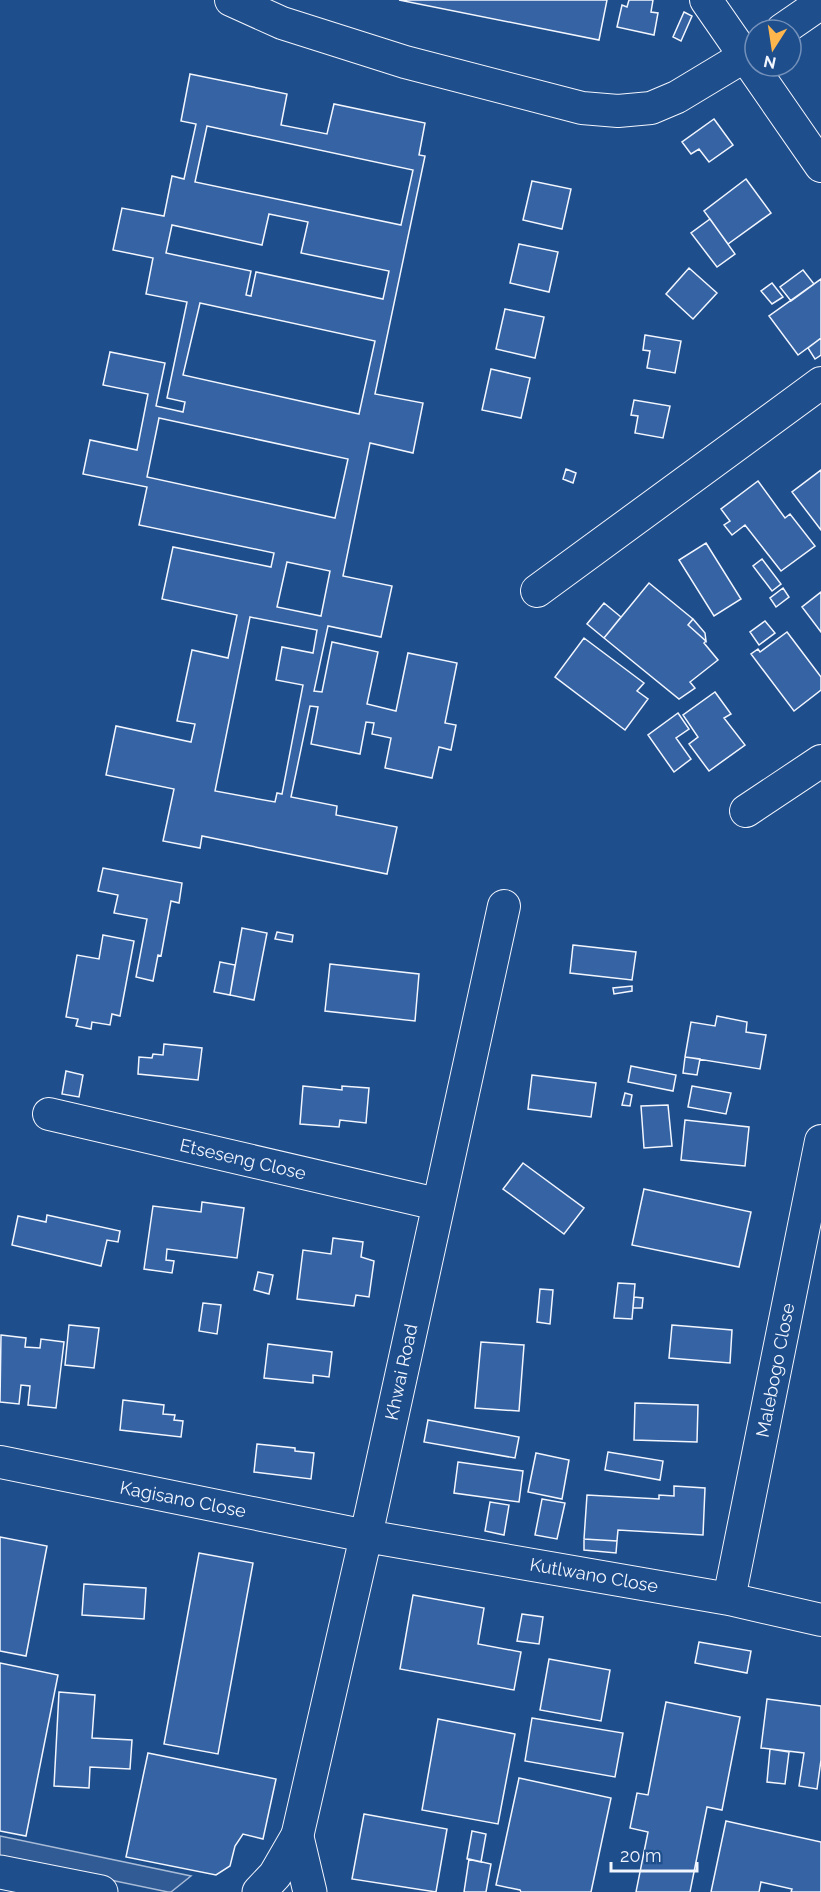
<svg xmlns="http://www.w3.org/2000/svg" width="821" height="1892" font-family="Raleway,sans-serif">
<rect width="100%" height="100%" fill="#1f4e8c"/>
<path fill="#305b95" stroke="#a8bbd7" stroke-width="1.5" d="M 0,1836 L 191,1876 L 171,1892 L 168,1892 L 0,1857 Z"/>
<path fill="#3563a3" stroke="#f2f6ff" stroke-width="1.5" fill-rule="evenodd" d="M 399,0 L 607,0 L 599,40 Z
M 629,0 L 653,0 L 651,12 L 658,13 L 654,35 L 617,27 L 622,5 L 627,7 Z
M 684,12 L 692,16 L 681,41 L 673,37 Z
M 190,74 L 287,94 L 281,125 L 327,134 L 334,104 L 425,123 L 419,155 L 425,156 L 375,394 L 423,403 L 413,453 L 370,443 L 343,576 L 392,586 L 381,637 L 328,626 L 314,691 L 322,692 L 332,642 L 378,652 L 367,704 L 396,711 L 408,653 L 457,663 L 445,723 L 456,725 L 451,750 L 439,747 L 432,778 L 385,768 L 391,738 L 372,734 L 374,723 L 366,722 L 360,754 L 311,744 L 318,707 L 310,706 L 291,797 L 337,806 L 336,815 L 397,827 L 387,874 L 202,836 L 200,848 L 163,841 L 174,789 L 106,775 L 116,726 L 191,742 L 195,724 L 177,721 L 192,650 L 228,658 L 237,615 L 162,599 L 173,547 L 271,567 L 274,553 L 139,525 L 147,487 L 83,474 L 90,440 L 137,450 L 148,394 L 103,385 L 110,352 L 165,363 L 156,406 L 183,412 L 185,402 L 167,398 L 187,302 L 146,294 L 153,258 L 113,250 L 122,208 L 164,216 L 172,176 L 184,179 L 196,124 L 181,121 ZM 207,126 L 413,170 L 401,225 L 195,182 ZM 269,214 L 308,222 L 301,253 L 389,271 L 383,299 L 256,272 L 251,296 L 246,295 L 251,271 L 166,253 L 172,225 L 262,245 ZM 200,303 L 375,341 L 359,414 L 183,375 ZM 159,418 L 348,459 L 335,518 L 147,477 ZM 287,562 L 330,571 L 321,616 L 277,607 ZM 250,617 L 317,630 L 313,653 L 282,647 L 276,680 L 303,685 L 282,794 L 277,793 L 275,802 L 215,791 Z
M 714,119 L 733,145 L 709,162 L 699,149 L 691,154 L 682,142 Z
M 746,179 L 771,213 L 728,244 L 704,211 Z
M 532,181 L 571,189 L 562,229 L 523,220 Z
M 710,219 L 735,254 L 717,267 L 691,233 Z
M 519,244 L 558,252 L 549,292 L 510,283 Z
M 689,268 L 717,293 L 693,319 L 666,294 Z
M 803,270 L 814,284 L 791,301 L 780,287 Z
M 821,279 L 821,338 L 798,355 L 769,316 Z
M 772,283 L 783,297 L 772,304 L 761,291 Z
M 505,309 L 544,317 L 535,358 L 496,349 Z
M 645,335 L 681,341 L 675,373 L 647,368 L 650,351 L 643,350 Z
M 821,338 L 821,355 L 815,359 L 808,348 Z
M 491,369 L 530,378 L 521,418 L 482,410 Z
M 634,400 L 670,406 L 663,438 L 635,433 L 638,416 L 631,415 Z
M 566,469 L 576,473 L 573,483 L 563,479 Z
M 821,470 L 821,530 L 792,492 Z
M 758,481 L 785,518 L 790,514 L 815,546 L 781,571 L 745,525 L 732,535 L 724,525 L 730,521 L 721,509 Z
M 706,543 L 741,599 L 714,616 L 679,560 Z
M 762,559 L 781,584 L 772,591 L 753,566 Z
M 649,583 L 693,619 L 688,625 L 706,641 L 704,643 L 718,660 L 690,682 L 695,688 L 679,699 L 604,638 Z
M 783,588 L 789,597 L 776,607 L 770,598 Z
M 821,592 L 821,632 L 802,607 Z
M 604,603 L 621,617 L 604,638 L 587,624 Z
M 693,619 L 705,633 L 706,641 L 688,625 Z
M 765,621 L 775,633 L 759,645 L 750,632 Z
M 787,632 L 821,677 L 821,690 L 794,711 L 751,654 L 758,649 L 760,652 Z
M 584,638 L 644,683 L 637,691 L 648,699 L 625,730 L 555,677 Z
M 715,692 L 731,714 L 724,718 L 745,745 L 709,771 L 689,744 L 698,737 L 683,715 Z
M 678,713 L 689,729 L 676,738 L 691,759 L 674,772 L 648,735 Z
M 103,868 L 182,883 L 179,903 L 171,901 L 161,956 L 158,955 L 153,981 L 136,977 L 147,919 L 114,913 L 118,895 L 98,891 Z
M 242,928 L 267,933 L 254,1000 L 230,995 Z
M 277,932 L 293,935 L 292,942 L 275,939 Z
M 103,935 L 134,941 L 120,1016 L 112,1014 L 110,1025 L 92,1022 L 91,1029 L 76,1026 L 78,1019 L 66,1017 L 77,955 L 99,959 Z
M 573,945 L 636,952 L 632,980 L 570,973 Z
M 220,962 L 235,965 L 230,995 L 214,992 Z
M 330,964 L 419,974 L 415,1021 L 325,1011 Z
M 632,986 L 632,991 L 614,994 L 613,988 Z
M 717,1016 L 747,1022 L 746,1032 L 766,1035 L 760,1069 L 685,1057 L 691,1022 L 715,1026 Z
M 164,1044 L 202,1048 L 198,1080 L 138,1074 L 139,1057 L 152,1058 L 153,1054 L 163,1055 Z
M 685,1057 L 700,1059 L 697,1075 L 683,1073 Z
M 631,1066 L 676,1075 L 673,1091 L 628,1082 Z
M 66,1071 L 83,1075 L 79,1097 L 62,1094 Z
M 532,1075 L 596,1083 L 591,1117 L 528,1109 Z
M 303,1086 L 342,1090 L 342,1086 L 369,1088 L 366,1123 L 340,1120 L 339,1127 L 300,1124 Z
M 692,1086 L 731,1093 L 726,1114 L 688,1107 Z
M 625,1093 L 632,1095 L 630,1106 L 622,1105 Z
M 668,1105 L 672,1146 L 644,1148 L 641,1106 Z
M 685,1120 L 749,1127 L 745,1166 L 681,1160 Z
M 523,1163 L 584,1208 L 564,1234 L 503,1189 Z
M 644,1189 L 751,1212 L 739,1267 L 632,1245 Z
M 202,1202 L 244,1208 L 237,1258 L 167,1249 L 166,1260 L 174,1261 L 172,1273 L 144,1269 L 153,1206 L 201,1212 Z
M 47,1215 L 120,1231 L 118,1242 L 107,1240 L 101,1266 L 12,1245 L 18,1216 L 46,1222 Z
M 333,1238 L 363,1242 L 361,1257 L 374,1261 L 369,1297 L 356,1295 L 354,1306 L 297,1299 L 303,1250 L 331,1254 Z
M 258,1272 L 273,1275 L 269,1294 L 254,1290 Z
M 618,1283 L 635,1284 L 632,1319 L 614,1318 Z
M 540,1289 L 553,1290 L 550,1324 L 537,1322 Z
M 634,1297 L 643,1298 L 642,1308 L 633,1308 Z
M 203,1303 L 221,1305 L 217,1334 L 199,1331 Z
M 69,1325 L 99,1328 L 94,1368 L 65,1365 Z
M 672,1325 L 732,1330 L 730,1363 L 669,1358 Z
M 1,1335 L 26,1338 L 25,1347 L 40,1348 L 41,1339 L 64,1342 L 56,1408 L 28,1405 L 30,1386 L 21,1385 L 19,1404 L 0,1402 Z
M 481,1342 L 524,1345 L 519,1411 L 475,1408 Z
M 268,1344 L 332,1352 L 329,1377 L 313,1375 L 313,1383 L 264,1378 Z
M 123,1400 L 164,1405 L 163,1414 L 175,1415 L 174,1420 L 183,1421 L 181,1437 L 120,1430 Z
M 635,1403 L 698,1405 L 697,1442 L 634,1440 Z
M 428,1420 L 519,1437 L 515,1458 L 424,1442 Z
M 257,1444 L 295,1448 L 295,1451 L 314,1453 L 311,1479 L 254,1472 Z
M 608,1452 L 663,1461 L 660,1480 L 605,1470 Z
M 536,1453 L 569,1460 L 562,1499 L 528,1492 Z
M 458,1462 L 523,1471 L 519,1502 L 454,1493 Z
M 674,1486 L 705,1488 L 703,1535 L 618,1530 L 617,1541 L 584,1539 L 587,1495 L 659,1499 L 659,1495 L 674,1496 Z
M 542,1499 L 565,1503 L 557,1539 L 535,1535 Z
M 490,1502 L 509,1505 L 504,1535 L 485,1531 Z
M 0,1537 L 47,1546 L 26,1656 L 0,1651 Z
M 584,1539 L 617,1541 L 616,1553 L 584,1550 Z
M 199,1553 L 253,1563 L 218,1754 L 164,1744 Z
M 84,1584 L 146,1588 L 144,1619 L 82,1615 Z
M 413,1595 L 484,1608 L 478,1644 L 521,1652 L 514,1690 L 400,1669 Z
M 522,1614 L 543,1617 L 539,1644 L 517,1641 Z
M 699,1642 L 751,1651 L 747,1673 L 695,1663 Z
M 549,1659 L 610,1670 L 601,1721 L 540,1710 Z
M 0,1663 L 58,1675 L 26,1836 L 0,1831 Z
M 59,1692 L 95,1695 L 92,1738 L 132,1740 L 130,1769 L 90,1767 L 89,1788 L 54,1786 Z
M 767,1699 L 821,1706 L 821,1760 L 817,1789 L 799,1786 L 804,1753 L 761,1748 Z
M 666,1702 L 740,1717 L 722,1810 L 707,1807 L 690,1892 L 636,1892 L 648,1832 L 630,1828 L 637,1793 L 648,1795 Z
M 532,1718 L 623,1733 L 615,1777 L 525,1761 Z
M 438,1719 L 515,1734 L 498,1824 L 422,1810 Z
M 770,1749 L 789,1752 L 785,1784 L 767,1782 Z
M 148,1753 L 276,1779 L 263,1839 L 243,1834 L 235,1846 L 230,1866 L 216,1875 L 126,1857 Z
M 519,1778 L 611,1798 L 591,1892 L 521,1892 L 520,1890 L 496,1885 Z
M 364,1814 L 447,1829 L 436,1892 L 352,1879 Z
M 726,1821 L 821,1842 L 821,1892 L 791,1892 L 792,1889 L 761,1882 L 759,1892 L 711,1892 Z
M 472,1831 L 486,1834 L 481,1862 L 467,1859 Z
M 469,1859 L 491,1864 L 486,1892 L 464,1892 Z"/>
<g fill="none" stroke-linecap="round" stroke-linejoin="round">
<g stroke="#f2f6ff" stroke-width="34">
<path id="minor" d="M 231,0 L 282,23 L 405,62 L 582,108 L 618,111 L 651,108 L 677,97 L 755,50
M 706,0 L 821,166
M 782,30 L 821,3
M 537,591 L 821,383
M 746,811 L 821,761
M 49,1114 L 437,1204
M 0,1462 L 366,1536 L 729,1599 L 821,1620
M 729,1599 L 821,1141
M 297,1837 L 366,1536 L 504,906"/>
</g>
<g stroke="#f2f6ff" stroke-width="35">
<path id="major" d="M 297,1837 L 310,1892
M 0,1872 L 101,1892
M 259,1892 L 275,1875 L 297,1837"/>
</g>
<use href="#minor" stroke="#1f4e8c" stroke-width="32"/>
<use href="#major" stroke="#1f4e8c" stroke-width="33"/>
</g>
<g text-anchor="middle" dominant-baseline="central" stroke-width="4.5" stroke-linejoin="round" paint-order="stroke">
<g font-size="18" fill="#f2f6ff" stroke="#1f4e8c">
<text transform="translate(243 1159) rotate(13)">Etseseng Close</text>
<text transform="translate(775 1370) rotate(-79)">Malebogo Close</text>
<text transform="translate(401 1372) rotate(-78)">Khwai Road</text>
<text transform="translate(183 1499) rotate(11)">Kagisano Close</text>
<text transform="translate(594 1575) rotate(10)">Kutlwano Close</text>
</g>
</g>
<g transform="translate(773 48) rotate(192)"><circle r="28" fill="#1f4e8c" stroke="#7391ba" stroke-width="1.5"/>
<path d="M0-4.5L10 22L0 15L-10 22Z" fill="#ffb74d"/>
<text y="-9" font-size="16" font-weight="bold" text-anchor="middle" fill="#f2f6ff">N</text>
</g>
<path d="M611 1862v9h86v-9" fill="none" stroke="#f2f6ff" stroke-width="3"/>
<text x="620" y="1862" font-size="18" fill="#f2f6ff" stroke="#1f4e8c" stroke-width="4.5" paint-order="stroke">20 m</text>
</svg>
